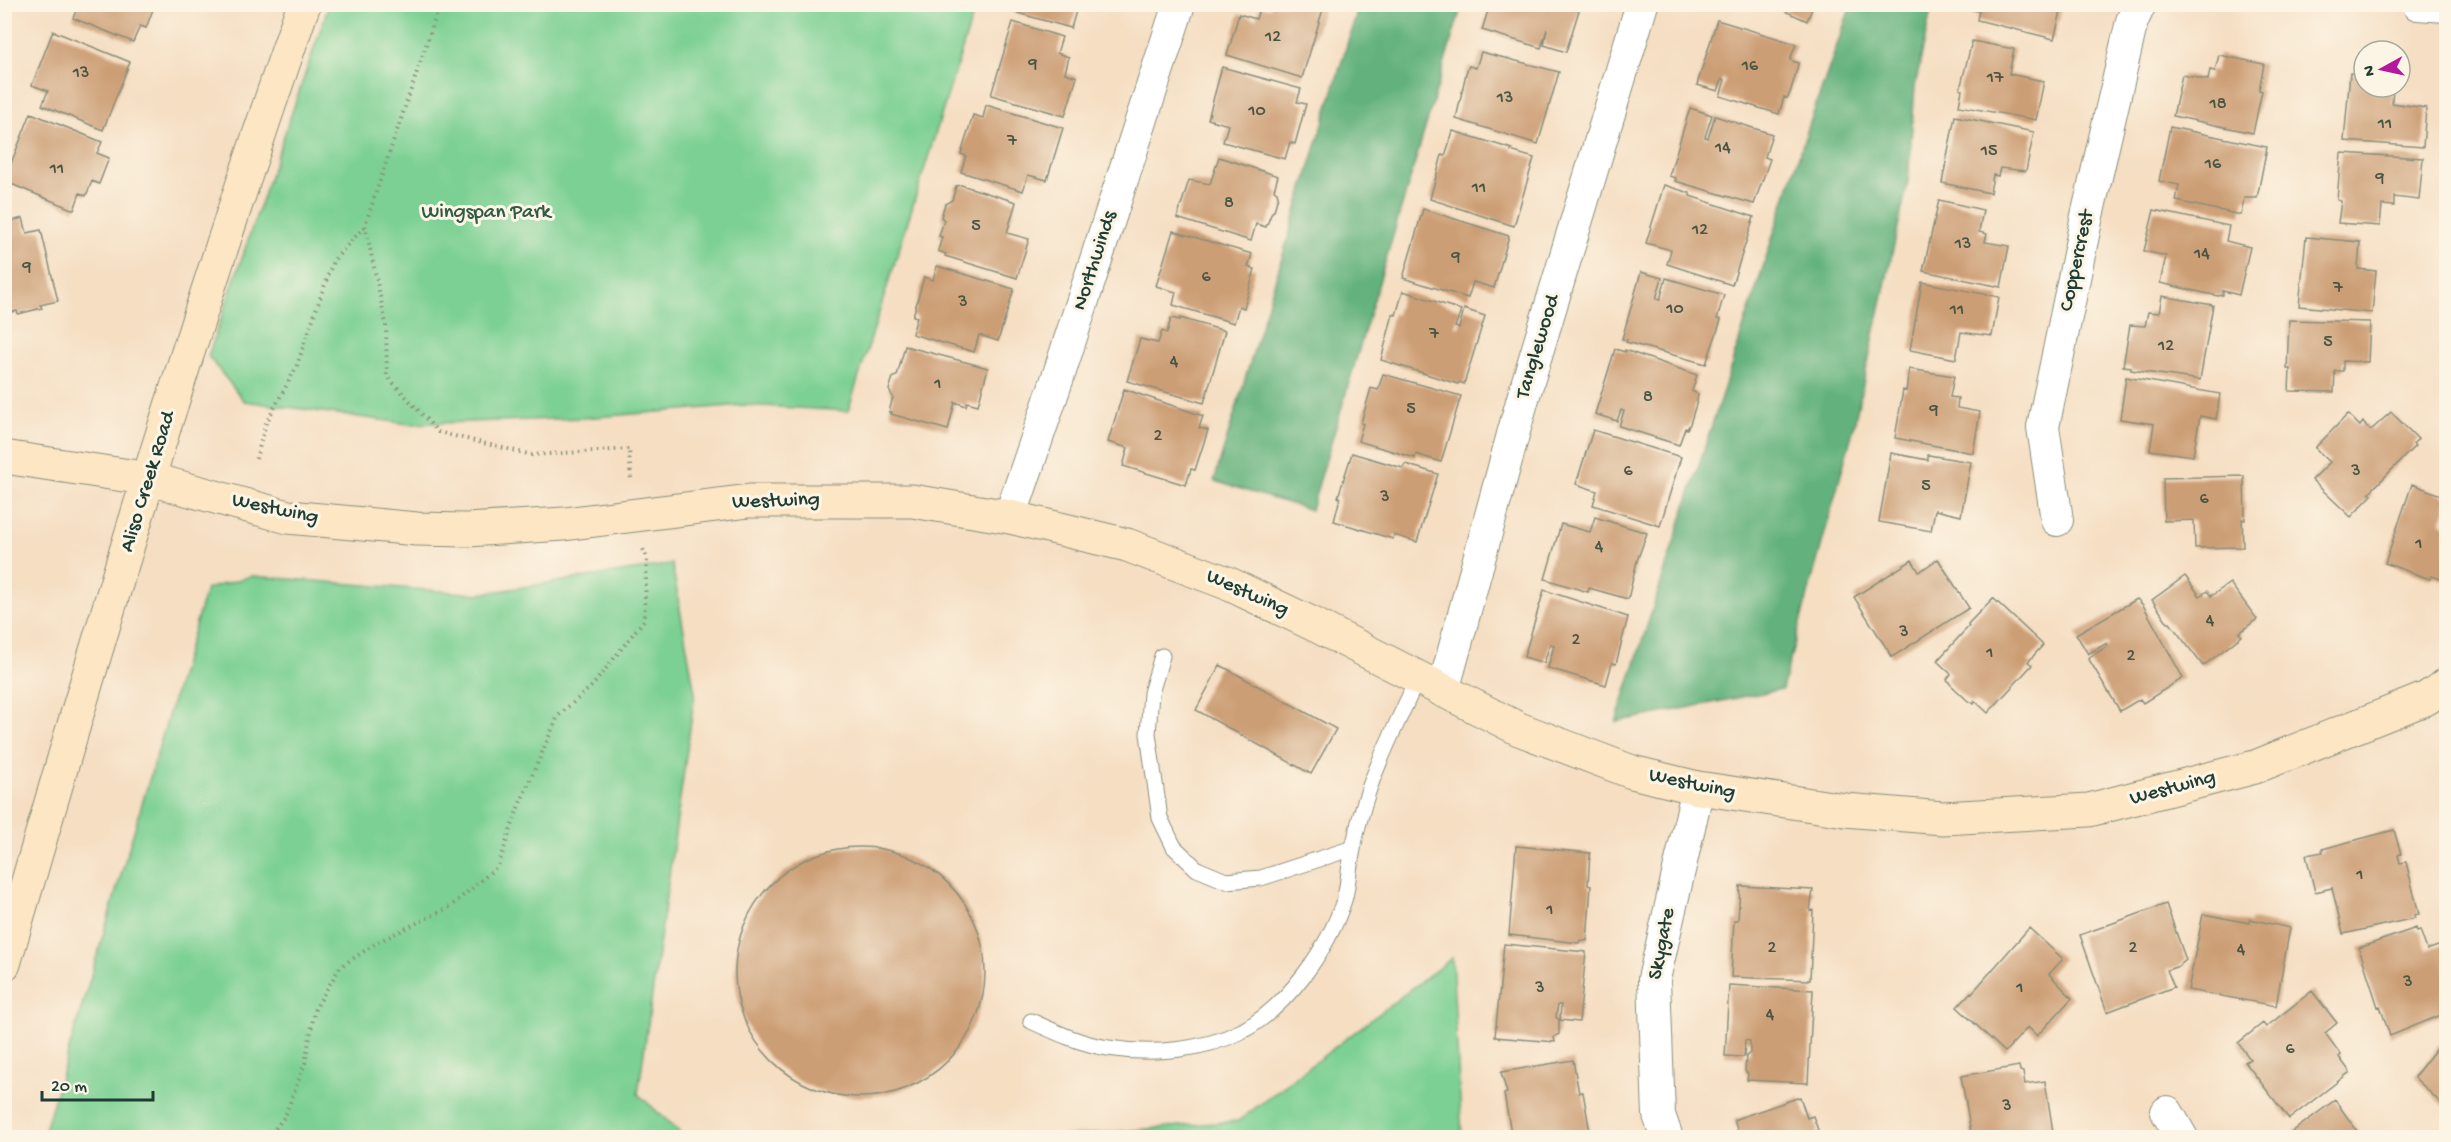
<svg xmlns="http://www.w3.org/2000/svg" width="2451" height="1142" font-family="'Gochi Hand',sans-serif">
<rect width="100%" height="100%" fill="#fcf5e5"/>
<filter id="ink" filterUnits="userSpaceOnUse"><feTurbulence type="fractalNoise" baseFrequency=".0167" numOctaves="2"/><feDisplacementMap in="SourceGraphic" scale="12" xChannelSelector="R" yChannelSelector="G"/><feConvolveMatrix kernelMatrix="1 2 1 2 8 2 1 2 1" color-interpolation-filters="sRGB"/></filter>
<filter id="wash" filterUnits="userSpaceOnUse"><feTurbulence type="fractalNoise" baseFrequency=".008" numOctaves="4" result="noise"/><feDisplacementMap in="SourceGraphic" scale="24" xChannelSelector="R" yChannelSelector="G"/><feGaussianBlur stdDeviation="1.35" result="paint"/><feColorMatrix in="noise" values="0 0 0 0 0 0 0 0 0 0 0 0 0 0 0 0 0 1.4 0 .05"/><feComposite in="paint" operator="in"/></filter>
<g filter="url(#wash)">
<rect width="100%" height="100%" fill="#f5dec2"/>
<path fill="#7bd093" stroke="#4d8664" stroke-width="1.5" d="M 329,5 L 976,5 L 848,411 L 743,405 L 584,418 L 409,424 L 244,401 L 208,356 Z
M 672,564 L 695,693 L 638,1094 L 685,1137 L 43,1137 L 206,589 L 252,576 L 478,594 Z
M 1452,958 L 1462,1137 L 1056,1137 L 1238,1121 Z"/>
<path fill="#64b27d" stroke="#427858" stroke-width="1.5" d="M 1359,5 L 1462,5 L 1311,510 L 1214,481 Z
M 1851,5 L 1932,5 L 1915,87 L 1908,182 L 1852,434 L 1782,689 L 1616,722 L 1806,134 Z"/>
<g id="blocks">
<path fill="#cc9e74" d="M 79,4 L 155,4 L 146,28 L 140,26 L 133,42 L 73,18 Z
M 1012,4 L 1077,4 L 1077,8 L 1071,28 L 1014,12 L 1011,9 Z
M 1271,4 L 1324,6 L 1302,78 L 1227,55 L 1239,14 L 1256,19 L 1260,6 L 1270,8 Z
M 1490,4 L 1581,4 L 1566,52 L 1544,45 L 1547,29 L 1541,48 L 1482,30 Z
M 1770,4 L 1814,4 L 1807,21 Z
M 1973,4 L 2063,4 L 2054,39 L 1977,20 L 1979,11 L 1972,10 Z
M 1717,20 L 1796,44 L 1790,60 L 1798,63 L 1797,69 L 1790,93 L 1787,98 L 1784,97 L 1779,114 L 1720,96 L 1725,80 L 1722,79 L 1718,91 L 1697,85 Z
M 1013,22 L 1062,37 L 1057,53 L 1069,57 L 1065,73 L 1077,77 L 1065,116 L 991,95 Z
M 53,31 L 130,62 L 103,130 L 42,105 L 48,91 L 32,85 Z
M 1972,41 L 2014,49 L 2009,74 L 2044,81 L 2036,120 L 1959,106 L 1962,90 L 1960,89 Z
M 1481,52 L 1559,72 L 1538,144 L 1456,119 L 1466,73 L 1469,66 L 1476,68 Z
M 2219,55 L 2264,64 L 2259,90 L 2262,91 L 2253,133 L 2173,116 L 2182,75 L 2208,80 L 2210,70 L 2215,71 Z
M 1222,67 L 1301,89 L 1297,102 L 1306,104 L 1295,144 L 1290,142 L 1285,159 L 1223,142 L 1228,125 L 1208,119 Z
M 2350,73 L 2364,75 L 2364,87 L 2393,87 L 2392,103 L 2426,108 L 2423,147 L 2344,141 Z
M 986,105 L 1063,128 L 1047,180 L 1028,175 L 1023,191 L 961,172 L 966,156 L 961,154 L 973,115 L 983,118 Z
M 1690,108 L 1712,115 L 1705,137 L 1708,138 L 1715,116 L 1772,134 L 1765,157 L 1770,159 L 1754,204 L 1675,181 L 1676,178 L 1669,176 Z
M 31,113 L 102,142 L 97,153 L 109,158 L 99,184 L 92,181 L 86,196 L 80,193 L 74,210 L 4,181 Z
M 1955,116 L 2034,132 L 2026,171 L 2000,168 L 1998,176 L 1993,175 L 1990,193 L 1942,183 Z
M 2170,127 L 2267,147 L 2257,198 L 2244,198 L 2241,215 L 2176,201 L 2179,185 L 2159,181 Z
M 1453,131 L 1512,149 L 1511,151 L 1534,158 L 1514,226 L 1430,199 L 1442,155 L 1445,156 Z
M 2341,153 L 2423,158 L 2419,200 L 2394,197 L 2394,206 L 2382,205 L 2380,226 L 2338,223 L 2341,201 L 2337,200 Z
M 1219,157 L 1278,176 L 1274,190 L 1277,192 L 1278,196 L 1274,211 L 1272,212 L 1266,227 L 1256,224 L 1251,241 L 1177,218 L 1189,180 L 1210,184 Z
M 961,185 L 1016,202 L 1007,233 L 1029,239 L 1017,278 L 945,256 L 946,254 L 938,251 L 942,237 L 939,236 L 944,220 L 941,217 L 945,204 L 952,200 L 956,186 Z
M 1664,185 L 1690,193 L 1690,196 L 1754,217 L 1732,285 L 1667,264 L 1671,250 L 1646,243 Z
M 1939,200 L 1983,210 L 1979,232 L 1987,234 L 1985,242 L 2009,246 L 2001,287 L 1923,271 Z
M 1423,209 L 1509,236 L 1494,288 L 1473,282 L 1468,298 L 1403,278 Z
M 2154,210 L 2229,226 L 2226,241 L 2250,247 L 2239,295 L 2223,291 L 2223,295 L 2218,296 L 2160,283 L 2166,256 L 2144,251 Z
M 23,218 L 27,233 L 41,230 L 58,301 L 40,305 L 42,308 L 18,314 L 17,311 L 4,314 L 4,223 Z
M 1173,231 L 1252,254 L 1248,267 L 1255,269 L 1244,308 L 1239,306 L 1234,323 L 1173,305 L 1176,292 L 1156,286 Z
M 2306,237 L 2360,242 L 2358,269 L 2376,271 L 2372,313 L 2299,306 Z
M 937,266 L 1014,289 L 998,341 L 979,335 L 974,352 L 912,334 L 917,317 L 913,316 L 924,277 L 933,280 Z
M 1641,272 L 1662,278 L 1656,299 L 1660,300 L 1666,278 L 1724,295 L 1717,319 L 1721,320 L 1706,364 L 1626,342 L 1627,340 L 1622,339 Z
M 1922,282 L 1999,297 L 1992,336 L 1961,332 L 1956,359 L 1910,350 Z
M 1403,291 L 1461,310 L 1455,327 L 1459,328 L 1464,309 L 1485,316 L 1464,384 L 1459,382 L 1458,384 L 1381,360 L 1393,314 L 1396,315 Z
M 2162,296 L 2213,305 L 2200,380 L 2131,370 L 2131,367 L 2123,366 L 2130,325 L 2145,326 L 2148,312 L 2159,313 Z
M 1171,318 L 1180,320 L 1180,318 L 1225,331 L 1204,403 L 1127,381 L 1140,339 L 1158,343 L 1162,331 L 1167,333 Z
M 2289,320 L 2370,322 L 2368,362 L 2343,361 L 2343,371 L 2335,371 L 2334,392 L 2289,391 L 2290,369 L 2287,369 Z
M 905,346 L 988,368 L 978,405 L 967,402 L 966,406 L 955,402 L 948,430 L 891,414 L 892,412 L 889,412 L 893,397 L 889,390 L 893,377 L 897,376 Z
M 1615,349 L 1625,352 L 1625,350 L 1697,375 L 1692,391 L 1698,394 L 1697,401 L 1690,424 L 1687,429 L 1685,428 L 1679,445 L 1619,426 L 1624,411 L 1621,410 L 1617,421 L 1595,414 Z
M 1909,369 L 1954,376 L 1950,397 L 1958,398 L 1957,408 L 1980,412 L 1973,453 L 1895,438 L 1903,390 L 1906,391 Z
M 1383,374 L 1461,396 L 1441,462 L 1416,454 L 1415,458 L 1358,441 L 1363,424 L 1361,423 L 1371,388 L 1378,390 Z
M 2126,377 L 2220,394 L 2216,419 L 2200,416 L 2193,456 L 2150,450 L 2154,424 L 2120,419 Z
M 1124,389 L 1203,416 L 1199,428 L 1208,430 L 1195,470 L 1191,469 L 1186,485 L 1123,466 L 1128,448 L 1108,442 Z
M 2391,412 L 2418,439 L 2413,444 L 2415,446 L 2369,493 L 2372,495 L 2351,517 L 2312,480 L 2330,462 L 2315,448 L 2348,414 L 2360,426 L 2363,422 L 2371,430 Z
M 1593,430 L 1681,457 L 1660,526 L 1593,505 L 1597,491 L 1576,484 Z
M 1352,453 L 1403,468 L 1405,464 L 1438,474 L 1417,542 L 1394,535 L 1393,539 L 1334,521 L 1340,498 L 1338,497 Z
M 1891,453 L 1928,460 L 1928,455 L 1971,462 L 1961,516 L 1935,510 L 1931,531 L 1879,522 Z
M 2244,476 L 2245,520 L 2242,519 L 2243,547 L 2195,548 L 2194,520 L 2164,521 L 2163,478 Z
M 2412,484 L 2446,497 L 2446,509 L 2441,523 L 2446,525 L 2446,581 L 2432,576 L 2430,579 L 2385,563 Z
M 1595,517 L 1647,533 L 1637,561 L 1628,599 L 1589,588 L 1588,592 L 1545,579 L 1561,524 L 1590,532 Z
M 1938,559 L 1969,608 L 1892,657 L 1854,597 L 1912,560 L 1919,572 Z
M 2185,576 L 2200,596 L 2207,591 L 2211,596 L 2230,583 L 2257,619 L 2239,633 L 2242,636 L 2203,666 L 2170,623 L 2168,623 L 2152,600 Z
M 1544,590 L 1628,617 L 1616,664 L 1612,663 L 1606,685 L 1548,668 L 1554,645 L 1550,644 L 1544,663 L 1524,657 Z
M 1993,598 L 2043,645 L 2028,662 L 2032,665 L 1988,713 L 1975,701 L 1974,704 L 1968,701 L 1950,684 L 1947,679 L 1951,674 L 1937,661 L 1969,626 L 1968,624 Z
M 2137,599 L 2143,605 L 2183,678 L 2143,703 L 2140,699 L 2120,711 L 2088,658 L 2108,646 L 2107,643 L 2088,654 L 2076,634 Z
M 1220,665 L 1336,729 L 1311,774 L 1196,710 Z
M 2394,830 L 2401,854 L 2398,855 L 2400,863 L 2406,862 L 2419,914 L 2414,915 L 2415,918 L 2343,934 L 2332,888 L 2315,892 L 2306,855 L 2323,852 L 2322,849 Z
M 1516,846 L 1590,853 L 1588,885 L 1591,886 L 1587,941 L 1580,940 L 1579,943 L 1509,935 Z
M735 972a125 125 0 1 1 250 0a125 125 0 1 1-250 0Z
M 1740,886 L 1813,890 L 1810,911 L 1813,910 L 1810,980 L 1731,977 L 1734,920 L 1738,920 Z
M 2166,904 L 2186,960 L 2179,966 L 2167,970 L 2174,987 L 2107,1012 L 2080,935 Z
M 2203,914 L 2250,923 L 2250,919 L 2290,928 L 2276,1006 L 2188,990 Z
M 2029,928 L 2063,959 L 2049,974 L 2072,998 L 2037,1036 L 2028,1027 L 2005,1052 L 1957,1007 L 1971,992 L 1972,993 Z
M 2416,928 L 2417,931 L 2420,930 L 2427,950 L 2446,943 L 2446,1013 L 2390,1036 L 2380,1006 L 2378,1007 L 2359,948 Z
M 1504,944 L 1586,952 L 1579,1022 L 1560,1020 L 1561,1005 L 1558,1005 L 1556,1017 L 1559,1020 L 1559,1034 L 1554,1037 L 1555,1042 L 1495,1037 Z
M 1729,985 L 1813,990 L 1808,1083 L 1747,1080 L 1748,1074 L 1745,1071 L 1746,1056 L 1750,1053 L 1750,1041 L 1745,1040 L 1744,1057 L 1725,1056 Z
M 2312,991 L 2337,1023 L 2325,1033 L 2341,1055 L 2339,1057 L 2350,1072 L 2289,1119 L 2245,1062 L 2250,1059 L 2238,1043 L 2263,1023 L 2266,1027 Z
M 2446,1036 L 2446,1108 L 2414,1077 Z
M 1573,1060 L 1579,1093 L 1583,1092 L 1591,1138 L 1512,1138 L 1504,1094 L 1507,1093 L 1501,1072 Z
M 2019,1066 L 2020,1071 L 2023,1072 L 2025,1084 L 2045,1081 L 2054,1138 L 1972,1138 L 1961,1076 Z
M 1800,1097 L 1807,1118 L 1813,1116 L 1818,1130 L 1816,1131 L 1818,1138 L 1740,1138 L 1734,1120 L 1736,1119 Z
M 2335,1100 L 2362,1138 L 2284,1138 Z"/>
</g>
</g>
<g filter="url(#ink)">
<use href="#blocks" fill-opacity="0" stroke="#8a8e7b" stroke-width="1.5"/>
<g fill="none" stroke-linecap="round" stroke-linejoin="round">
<g stroke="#8a8e7b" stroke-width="17">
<path id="lane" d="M 1162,656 L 1151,693 L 1148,734 L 1160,818 L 1174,847 L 1197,869 L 1226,881 L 1261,878 L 1353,848
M 1031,1021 C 1055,1032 1081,1044 1108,1048 C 1152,1055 1202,1051 1242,1031 C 1287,1007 1329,948 1344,900 C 1348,888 1348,873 1351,860 C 1355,836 1361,812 1369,789 C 1382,751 1402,714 1418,677"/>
</g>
<g stroke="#8a8e7b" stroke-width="34">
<path id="street" d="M 2418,4 L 2446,6
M 1010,517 L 1059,374 L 1179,4
M 2057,520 L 2043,427 L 2087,216 L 2132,21 L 2140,4
M 1443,691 L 1523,398 L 1642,4
M 2167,1112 L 2182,1138
M 1667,1138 L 1659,1115 L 1654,979 L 1698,788"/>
</g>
<g stroke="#8a8e7b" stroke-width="35">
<path id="secondary" d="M 4,457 L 150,479 L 288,517 L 417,529 L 467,530 L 564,524 L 749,501 L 912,501 L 1010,517 L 1127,545 L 1227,583 L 1315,625 L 1519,729 L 1632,772 L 1698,788 L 1845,810 L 1943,818 L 2089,810 L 2255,767 L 2427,698 L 2446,685
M 4,964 C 97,642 193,321 304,4"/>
</g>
<path stroke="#8a8e7b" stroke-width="4" stroke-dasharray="1.5 4.5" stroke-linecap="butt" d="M 440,4 L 365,225 L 386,324 L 387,376 L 438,432 L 532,455 L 629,449 L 631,480
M 256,459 L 266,423 L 296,368 L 333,261 L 365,226
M 268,1138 L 285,1116 L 305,1063 L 315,1009 L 340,967 L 378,942 L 450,907 L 498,866 L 518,808 L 558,716 L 593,685 L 644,620 L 647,559 L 643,549"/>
<use href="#lane" stroke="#fff" stroke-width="15"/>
<use href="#street" stroke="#fff" stroke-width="32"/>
<use href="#secondary" stroke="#fce6c4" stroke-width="33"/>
</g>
</g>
<g text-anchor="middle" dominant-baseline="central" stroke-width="6" stroke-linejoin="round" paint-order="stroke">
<g font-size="18" fill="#4a5544">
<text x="1273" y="37">12</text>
<text x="1033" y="64">9</text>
<text x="1750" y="66">16</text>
<text x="81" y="73">13</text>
<text x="1995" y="78">17</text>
<text x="1505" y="98">13</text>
<text x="2218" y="104">18</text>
<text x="1257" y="111">10</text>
<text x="2385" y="124">11</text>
<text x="1012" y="141">7</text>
<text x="1723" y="148">14</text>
<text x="1989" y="151">15</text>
<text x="2213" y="164">16</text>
<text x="57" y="169">11</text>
<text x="2380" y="178">9</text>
<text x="1479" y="188">11</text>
<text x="1229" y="203">8</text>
<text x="976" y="226">5</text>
<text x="1700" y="230">12</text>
<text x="1963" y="244">13</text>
<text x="2202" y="254">14</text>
<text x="1456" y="257">9</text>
<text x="27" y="267">9</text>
<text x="1206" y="277">6</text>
<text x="2338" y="288">7</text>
<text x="963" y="302">3</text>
<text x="1675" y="309">10</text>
<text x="1957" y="310">11</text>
<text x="1434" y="334">7</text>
<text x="2328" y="342">5</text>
<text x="2166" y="346">12</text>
<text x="1174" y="362">4</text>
<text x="938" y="384">1</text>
<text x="1648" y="397">8</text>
<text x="1411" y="409">5</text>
<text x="1934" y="410">9</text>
<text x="1158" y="436">2</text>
<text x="1628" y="471">6</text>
<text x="2356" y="471">3</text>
<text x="1926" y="486">5</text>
<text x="1385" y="497">3</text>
<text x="2204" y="499">6</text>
<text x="2419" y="544">1</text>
<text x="1599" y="547">4</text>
<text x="2210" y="621">4</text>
<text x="1904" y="632">3</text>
<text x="1576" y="640">2</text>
<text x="1990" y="653">1</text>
<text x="2131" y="656">2</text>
<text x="2360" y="875">1</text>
<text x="1550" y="910">1</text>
<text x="1772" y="948">2</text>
<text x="2133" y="948">2</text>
<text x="2241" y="950">4</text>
<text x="2408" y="982">3</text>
<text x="1540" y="988">3</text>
<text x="2020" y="988">1</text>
<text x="1770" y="1015">4</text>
<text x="2290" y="1049">6</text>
<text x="2007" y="1106">3</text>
</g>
<g font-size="21" fill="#315a47" stroke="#fcf5e5">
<text x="486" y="213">Wingspan Park</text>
</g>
<g font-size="21" fill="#1f3d34" stroke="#fcf5e5">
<text transform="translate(1096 261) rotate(-72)">Northwinds</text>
<text transform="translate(2078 261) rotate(-78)">Coppercrest</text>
<text transform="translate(1539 347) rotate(-73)">Tanglewood</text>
<text transform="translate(149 482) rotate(-73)">Aliso Creek Road</text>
<text transform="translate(776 502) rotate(-2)">Westwing</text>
<text transform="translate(275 510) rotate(12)">Westwing</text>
<text transform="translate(1247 594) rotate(24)">Westwing</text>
<text transform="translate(1692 785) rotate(12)">Westwing</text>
<text transform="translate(2173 789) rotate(-15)">Westwing</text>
<text transform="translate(1663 944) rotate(-79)">Skygate</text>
</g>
</g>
<rect width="2451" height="1142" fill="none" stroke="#fcf5e5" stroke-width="24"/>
<g transform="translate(2382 69) rotate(262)"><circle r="28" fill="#fcf5e5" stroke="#a4ab9e" stroke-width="1.5"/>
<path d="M0-4.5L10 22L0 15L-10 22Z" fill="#b5179e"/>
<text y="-9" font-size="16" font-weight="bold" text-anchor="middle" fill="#1f3d34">N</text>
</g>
<path d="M42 1091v9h111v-9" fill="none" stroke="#1f3d34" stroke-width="3"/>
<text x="51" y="1091" font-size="18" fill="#1f3d34" stroke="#fcf5e5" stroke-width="4.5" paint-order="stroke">20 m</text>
</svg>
